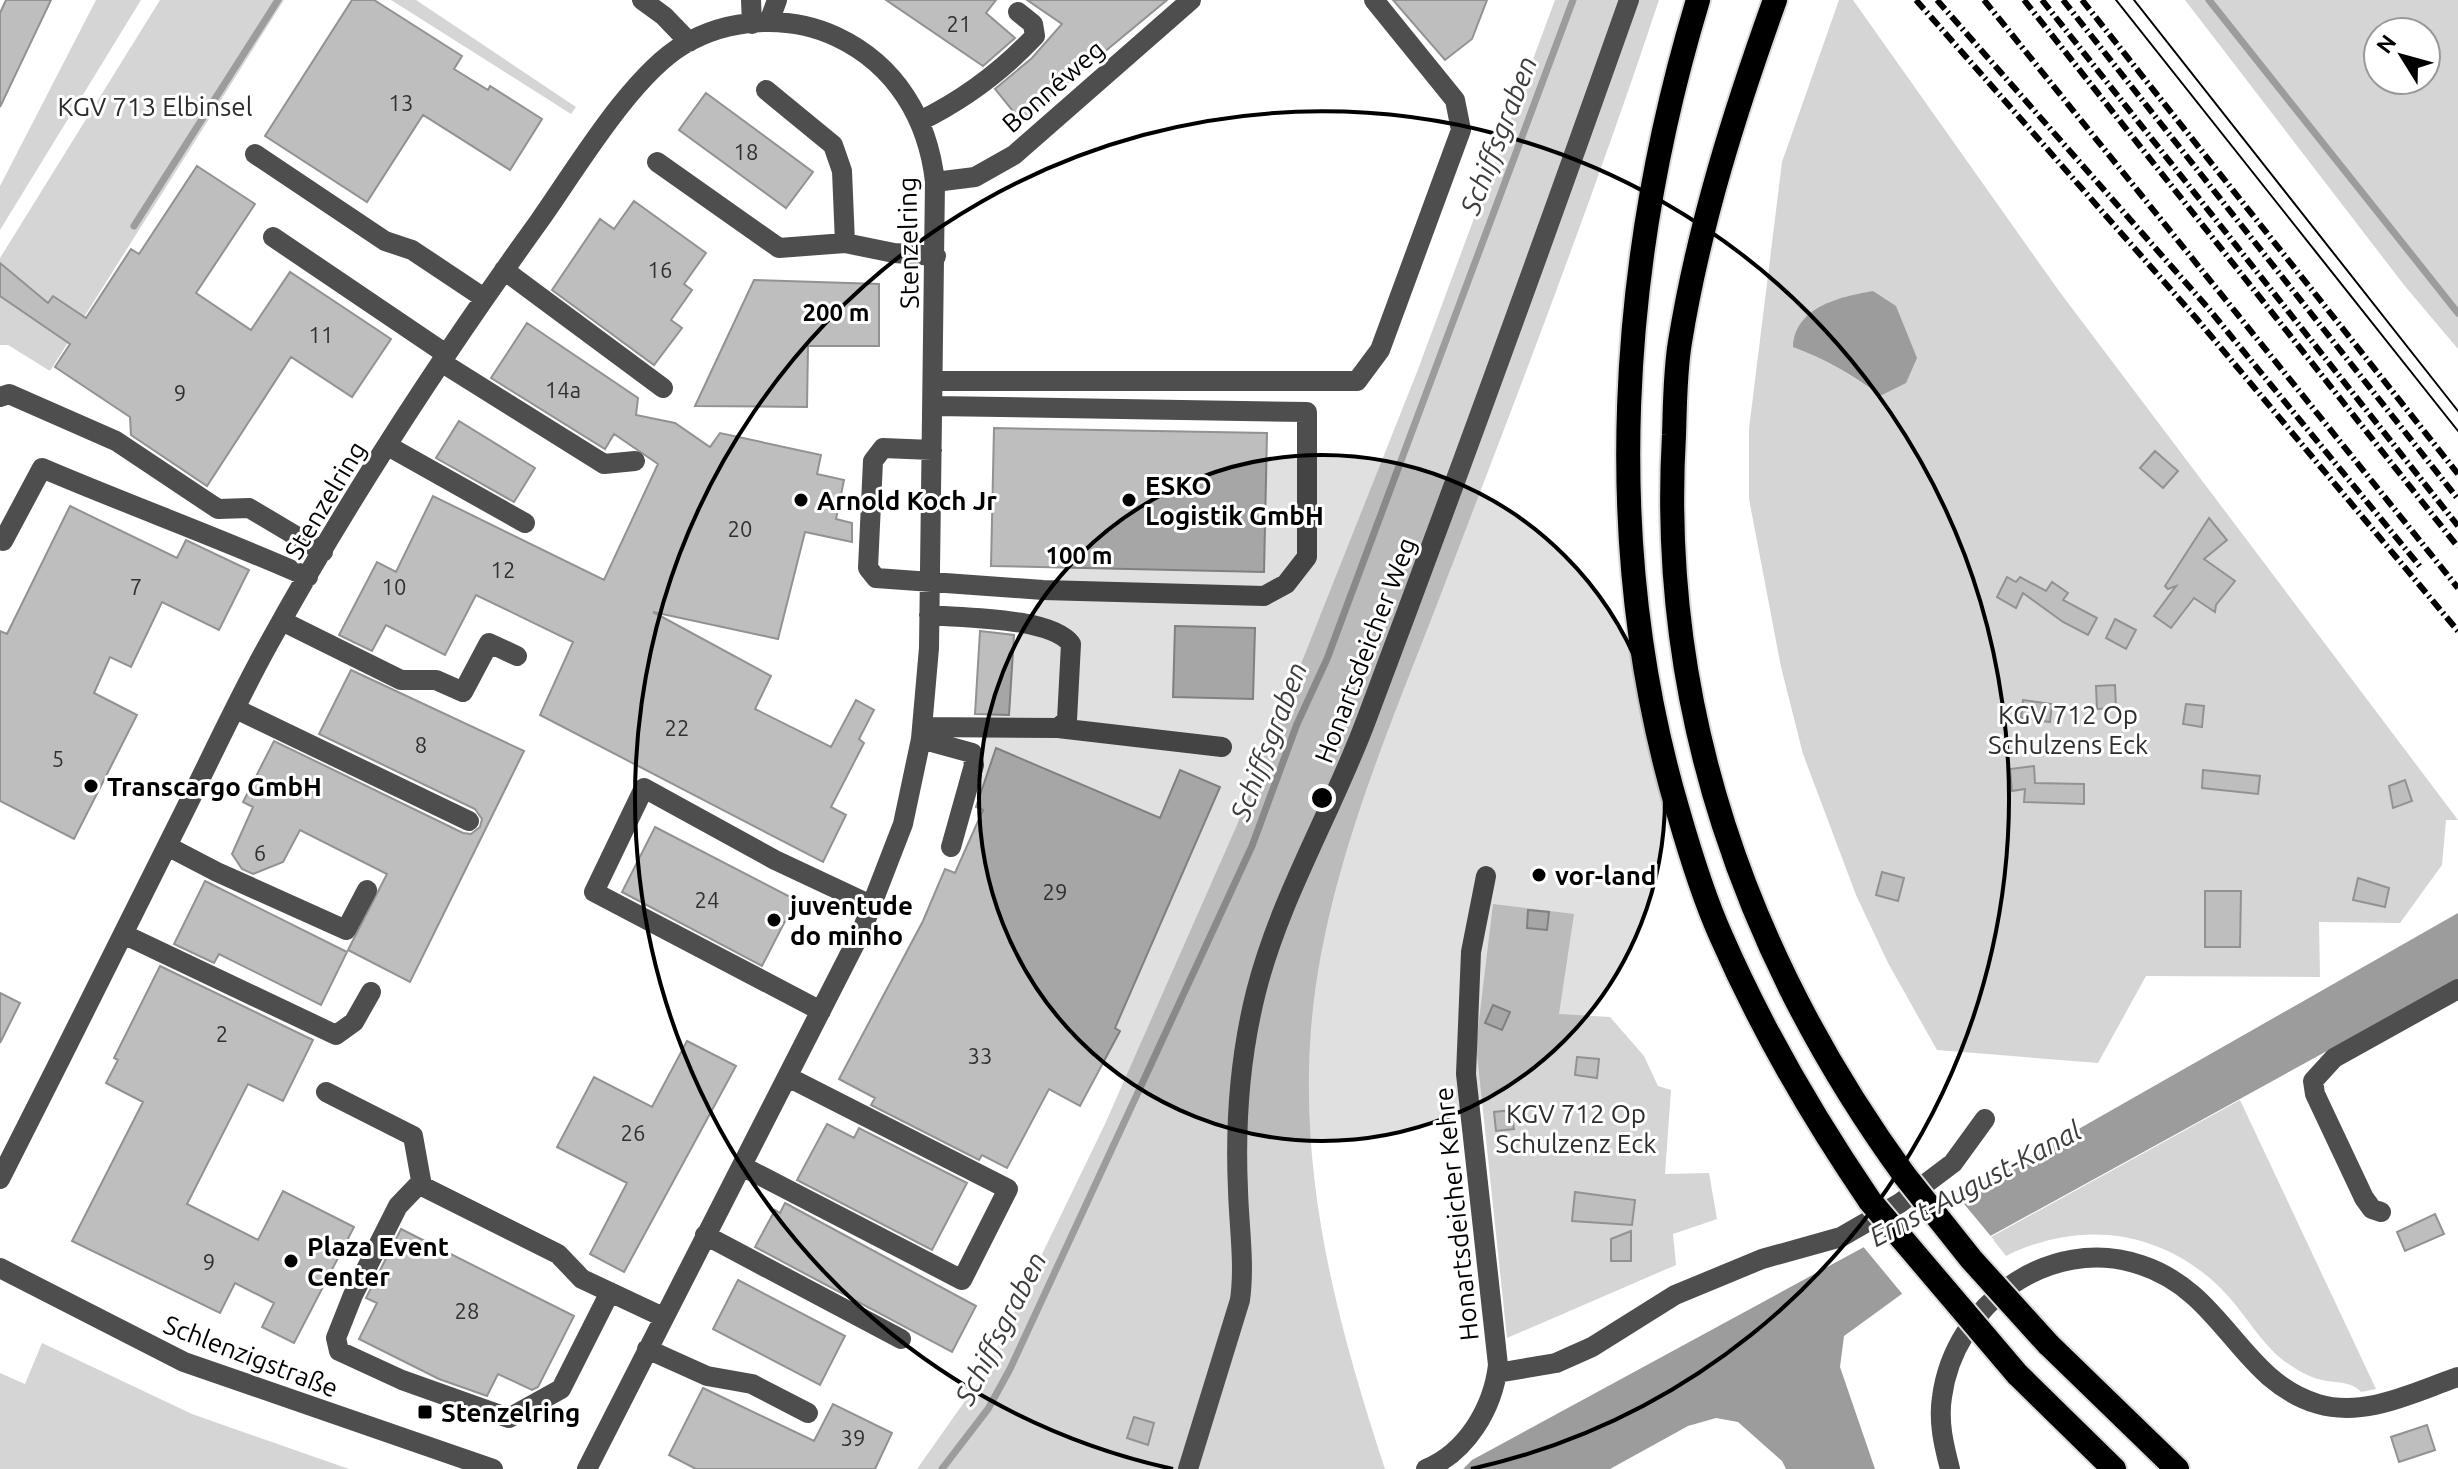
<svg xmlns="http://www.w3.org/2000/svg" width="2458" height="1469" font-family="Ubuntu,sans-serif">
<rect width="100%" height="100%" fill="#fff"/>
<path fill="#d5d5d5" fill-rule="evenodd" d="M 96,0 L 141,0 L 0,230 L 0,186 Z
M 160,0 L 284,0 L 50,371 L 8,345 L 0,345 L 0,258 Z
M 391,0 L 416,0 L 576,107 L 571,114 Z
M 1555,0 L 1659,0 C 1595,193 1522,383 1449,573 C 1389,732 1312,896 1309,1069 C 1306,1208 1342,1338 1385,1469 L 917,1469 L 984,1374 L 1105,1124 L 1237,825 L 1417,372 Z
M 1839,0 L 1853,0 L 2059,291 L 2458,820 L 2446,820 L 2442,865 L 2400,923 L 2319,922 L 2320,977 L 2146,976 L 2098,1063 L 1937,1050 L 1888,963 L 1856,895 L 1803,754 L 1781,667 L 1749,499 L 1749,429 L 1782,162 ZM 1873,291 L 1880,396 C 1854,376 1825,359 1794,347 L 1829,302 Z
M 2185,0 L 2458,0 L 2458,349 L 2404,285 ZM 2378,32 L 2426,32 L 2426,80 L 2378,80 Z
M 1493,904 L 1574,914 L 1559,1014 L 1610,1017 L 1644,1056 L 1658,1086 L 1671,1090 L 1665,1174 L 1709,1173 L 1717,1219 L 1673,1234 L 1676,1265 L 1507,1338 L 1476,1045 Z
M 2240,1100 L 2376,1389 L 2361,1392 C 2352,1381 2335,1383 2322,1380 C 2307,1377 2296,1369 2284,1361 C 2261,1343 2247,1317 2228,1296 C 2169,1231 2084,1217 2006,1256 L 1991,1237 Z
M 42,1343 L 192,1414 L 349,1469 L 0,1469 L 0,1373 L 25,1384 Z"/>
<path fill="#9c9c9c" d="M 1873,291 L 1896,306 L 1917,358 L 1906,383 L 1880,396 C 1854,375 1825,359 1793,347 C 1795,307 1839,297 1873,291 Z
M 2458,913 L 2458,979 L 1954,1256 L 1844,1336 L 1840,1367 L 1875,1469 L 1786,1469 L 1782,1461 L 1738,1422 L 1716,1418 L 1688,1426 L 1610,1469 L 1463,1469 L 1472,1460 L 2026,1159 Z"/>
<path fill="#fff" d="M 1955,1193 L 1994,1240 L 1956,1259 L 1904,1296 L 1861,1244 Z"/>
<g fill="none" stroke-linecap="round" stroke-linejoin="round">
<path stroke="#9c9c9c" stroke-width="7" d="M 2209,0 L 2458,313
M 134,226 L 278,0
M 942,1469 L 988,1409 L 1010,1369 L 1252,846 L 1297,724 L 1327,659 L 1573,0"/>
</g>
<path fill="#bebebe" stroke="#929292" stroke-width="2" d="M 6,0 L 51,0 L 0,107 L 0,13 Z
M 352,0 L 374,0 L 462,56 L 454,69 L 488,90 L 490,86 L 542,119 L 510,170 L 423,115 L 367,202 L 265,136 Z
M 886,0 L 996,0 L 986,13 L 1015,38 L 983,66 Z
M 1027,0 L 1167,0 L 1021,121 L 995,89 L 1032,58 L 1062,24 Z
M 1393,0 L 1487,0 L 1472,39 L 1445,60 Z
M 706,93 L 813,172 L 786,208 L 679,130 Z
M 197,166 L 255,204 L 196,293 L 251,330 L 290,272 L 391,339 L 352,397 L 291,357 L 207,486 L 131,435 L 130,417 L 55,367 L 70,344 L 0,296 L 0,263 L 48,303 L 53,296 L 86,318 L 131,249 L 139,254 Z
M 634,201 L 706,253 L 684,284 L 692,290 L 671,320 L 682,328 L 654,365 L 552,290 L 600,219 L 614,229 Z
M 754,280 L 879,284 L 879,346 L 808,346 L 807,407 L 695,406 Z
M 527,323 L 638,398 L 636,415 L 675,423 L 710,447 L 720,433 L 821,455 L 817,474 L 844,480 L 836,519 L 852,523 L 852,542 L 805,532 L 778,639 L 653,612 L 771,676 L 755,709 L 831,747 L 856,700 L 874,710 L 859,739 L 864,743 L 831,807 L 846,815 L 823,862 L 540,715 L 573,642 L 476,595 L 445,655 L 386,625 L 372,651 L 339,635 L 377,562 L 396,572 L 433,496 L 604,580 L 658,464 L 614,434 L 605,449 L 491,378 Z
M 459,421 L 535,468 L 514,502 L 436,458 Z
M 994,428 L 1267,433 L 1264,572 L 991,566 Z
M 2155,451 L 2178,471 L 2163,488 L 2140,468 Z
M 70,506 L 177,558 L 186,540 L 249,570 L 219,630 L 162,602 L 131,667 L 110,657 L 94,693 L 137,715 L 74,839 L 0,801 L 0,631 L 7,634 Z
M 2209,518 L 2227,540 L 2204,559 L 2235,581 L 2216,605 L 2215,612 L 2194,598 L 2171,628 L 2154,616 L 2176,586 L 2168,589 L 2165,586 Z
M 2007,577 L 2016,582 L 2020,577 L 2046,591 L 2052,582 L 2068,593 L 2063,600 L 2097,618 L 2088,635 L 2063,622 L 2023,593 L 2016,608 L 1997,597 Z
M 2115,619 L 2136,630 L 2126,649 L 2106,638 Z
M 1175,626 L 1255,628 L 1253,699 L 1173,697 Z
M 980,631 L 1014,635 L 1009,715 L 975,714 Z
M 351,670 L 524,751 L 410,982 L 348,950 L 387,874 L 300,830 L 283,862 L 253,874 L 242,869 L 232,854 L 253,807 L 243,802 L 274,741 L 463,833 L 471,834 L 480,827 L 482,819 L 475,809 L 319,734 Z
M 2115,685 L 2116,708 L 2097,709 L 2096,686 Z
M 2023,700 L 2052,704 L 2050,722 L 2021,718 Z
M 2186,704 L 2204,706 L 2202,727 L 2183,724 Z
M 996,748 L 1160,818 L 1180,770 L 1220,787 L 1115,1028 L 1120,1031 L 1080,1106 L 1049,1089 L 1007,1168 L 982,1155 L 979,1160 L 871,1105 L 875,1098 L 839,1079 L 923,921 L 945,869 L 955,873 L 983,810 L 976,807 Z
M 2034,766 L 2035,783 L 2084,784 L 2084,804 L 2024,802 L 2025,789 L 2012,791 L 2010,769 Z
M 2203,770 L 2260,776 L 2258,794 L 2202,788 Z
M 2405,780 L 2412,801 L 2393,808 L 2389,786 Z
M 655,827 L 796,900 L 762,966 L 622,892 Z
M 1882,872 L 1904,878 L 1898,901 L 1876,895 Z
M 2358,878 L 2389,888 L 2385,907 L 2353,900 Z
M 205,881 L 347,952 L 321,1005 L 219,954 L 214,963 L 174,944 Z
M 2205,891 L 2241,891 L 2240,947 L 2205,947 Z
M 1528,910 L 1549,912 L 1547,930 L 1527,928 Z
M 160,966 L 313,1040 L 283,1101 L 248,1084 L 187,1204 L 258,1240 L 283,1191 L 354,1227 L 294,1343 L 262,1327 L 274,1303 L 235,1283 L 220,1313 L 72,1241 L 143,1102 L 106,1083 L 118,1060 L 114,1058 Z
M 0,993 L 20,1003 L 0,1043 Z
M 1493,1005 L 1510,1012 L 1502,1030 L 1485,1023 Z
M 687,1041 L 736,1066 L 624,1272 L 590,1254 L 627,1183 L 557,1147 L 594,1077 L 652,1107 Z
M 1577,1057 L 1599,1059 L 1597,1078 L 1575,1075 Z
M 1511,1110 L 1514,1129 L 1496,1131 L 1494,1112 Z
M 827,1124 L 854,1138 L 859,1128 L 967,1183 L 932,1250 L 797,1180 Z
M 1575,1192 L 1635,1200 L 1632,1225 L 1572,1221 Z
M 785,1203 L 976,1306 L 952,1352 L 755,1247 L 775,1210 L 780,1213 Z
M 2435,1214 L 2444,1234 L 2405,1251 L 2397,1232 Z
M 401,1229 L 574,1316 L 538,1387 L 532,1390 L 498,1374 L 487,1396 L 439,1379 L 359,1339 L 377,1303 L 366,1298 Z
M 1631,1231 L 1631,1261 L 1611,1261 L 1611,1239 Z
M 738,1280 L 845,1336 L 820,1385 L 713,1329 Z
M 703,1388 L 814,1441 L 833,1404 L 892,1433 L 875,1469 L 696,1469 L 669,1455 Z
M 1134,1417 L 1154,1423 L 1148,1445 L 1127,1438 Z
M 2427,1425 L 2435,1450 L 2399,1462 L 2391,1437 Z"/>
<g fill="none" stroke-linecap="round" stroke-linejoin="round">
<g stroke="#dbdbdb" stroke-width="28">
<path id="highway" d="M 1698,0 C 1619,262 1600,546 1678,811 C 1690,853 1703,896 1721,936 C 1762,1030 1812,1116 1870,1201
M 1775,0 C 1735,111 1699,225 1680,342 C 1675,372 1675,405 1674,435 C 1658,707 1746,957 1905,1176
M 2048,1344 L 2177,1469
M 2017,1374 L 2114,1469"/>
</g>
<path stroke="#4e4e4e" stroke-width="20" d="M 642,0 L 664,16 L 689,42
M 751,0 L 752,24
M 769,22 L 777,0
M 766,90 L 833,145 L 842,171 L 845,243
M 920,121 C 963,100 1002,71 1035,36 L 1033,24 L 1018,12
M 255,154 L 385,241 L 412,250 L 484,298
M 657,162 L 779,248 L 845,243 L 894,253 L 936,256
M 935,182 L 975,177 L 1014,155 L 1191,0
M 273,237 L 446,354
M 504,270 L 663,388
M 441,362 L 604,464 L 635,461
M 934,381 L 1357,381 L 1380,350 L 1461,130 L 1455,100 L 1374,0
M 0,397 L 9,394 L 116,441 L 218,509 L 249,508 L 323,552
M 388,446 L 525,523
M 932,450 L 883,448 L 873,461 L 868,568 L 876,578 L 1043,590 L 1264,596 L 1286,584 L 1307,557 L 1307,412 L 934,406
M 3,541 L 42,468 C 131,506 220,538 308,577
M 282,621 L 401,680 L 436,680 L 463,692 L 489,643 L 517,656
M 236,709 L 469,821
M 923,727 L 1058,728 L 1067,720 L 1071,644 C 1051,617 963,618 929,615
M 1058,728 L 1222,747
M 921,739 L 972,753 L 974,765 L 951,847
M 167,846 L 217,872 L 346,930 L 367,890
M 123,934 L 336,1035 L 354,1022 L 371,992
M 821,1011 L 594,892 L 644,788 L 775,860 L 873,906
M 326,1092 L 413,1136 L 422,1186 L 558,1254 L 582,1279 L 663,1317
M 742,1166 L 962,1280 L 1008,1189 L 788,1077
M 0,1179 C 61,1059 121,938 181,818 C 210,760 237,701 268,645 C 349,498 442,356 540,220 C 576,169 631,76 683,45 C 728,18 789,14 837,37 C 896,65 928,119 935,182 L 929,648 L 921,739 L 903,824 L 862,930 L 587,1469
M 421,1182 L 398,1206 L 353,1295 L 336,1338 L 339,1351 L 402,1380 L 509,1418 L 561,1389 L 610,1292
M 2381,1212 L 2372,1209 L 2364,1198 L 2315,1094 L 2313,1081 L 2334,1058 L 2458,989
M 705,1235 L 901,1339
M 0,1268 L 184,1362 L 493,1469
M 647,1349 L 707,1376 L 752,1384 L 808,1413
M 1497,1373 L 1556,1363 L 1592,1347 L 1675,1295 L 1762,1259 L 1841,1237 L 1900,1203 L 1953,1163 L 1985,1119
M 1188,1469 L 1240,1300 C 1245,1264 1239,1227 1238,1190 C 1235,1125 1240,1056 1256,992 C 1280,897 1333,810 1367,718 C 1457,479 1544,240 1629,0
M 1426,1469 C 1467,1452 1493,1408 1498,1365 L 1466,1074 L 1471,952 L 1486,876
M 1950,1469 C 1944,1446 1938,1422 1942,1397 C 1954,1305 2049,1234 2141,1265 C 2224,1292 2240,1381 2318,1404 C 2365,1418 2414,1392 2458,1377"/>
<use href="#highway" stroke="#000" stroke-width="24"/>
<path stroke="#000" stroke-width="2" d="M 2116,0 L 2458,431
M 2134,0 L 2458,411"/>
<path stroke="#000" stroke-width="6" stroke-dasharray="12 4 2 4" stroke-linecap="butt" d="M 1916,0 L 2196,318 L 2458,631
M 1937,0 L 2208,308 L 2422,569
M 1984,0 L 2458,588
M 2024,0 L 2458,547
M 2042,0 L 2458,526
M 2063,0 L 2458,499
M 2082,0 L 2458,474"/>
<g stroke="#dbdbdb" stroke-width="28" stroke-linecap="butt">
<path id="highway-bridge" d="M 1905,1176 L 1971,1259 L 2048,1344
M 1870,1201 L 2017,1374"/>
</g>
<use href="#highway-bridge" stroke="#000" stroke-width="24"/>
</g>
<circle cx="1322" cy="798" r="343" fill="#000" fill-opacity=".12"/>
<g fill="none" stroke="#000" stroke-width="4">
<circle cx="1322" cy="798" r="343"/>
<path d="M1173 1469A687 687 0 1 1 1471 1469"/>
</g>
<g fill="#000" stroke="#fff" stroke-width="3">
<circle cx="801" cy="500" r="8"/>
<circle cx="1129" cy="500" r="8"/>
<circle cx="91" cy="786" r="8"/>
<circle cx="1539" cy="875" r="8"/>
<circle cx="774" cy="920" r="8"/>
<circle cx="291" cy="1261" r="8"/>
<rect x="417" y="1404" width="16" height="16" rx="4"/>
</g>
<g text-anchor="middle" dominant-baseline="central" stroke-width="6" stroke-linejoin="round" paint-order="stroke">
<g font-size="22" fill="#303030">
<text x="959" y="23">21</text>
<text x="401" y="102">13</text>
<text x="746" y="151">18</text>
<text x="660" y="269">16</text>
<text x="321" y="334">11</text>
<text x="563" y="389">14a</text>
<text x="180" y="392">9</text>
<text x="740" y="528">20</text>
<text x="503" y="569">12</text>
<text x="136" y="586">7</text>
<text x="394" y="586">10</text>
<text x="677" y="727">22</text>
<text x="421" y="744">8</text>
<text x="58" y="758">5</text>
<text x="260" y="852">6</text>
<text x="1055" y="891">29</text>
<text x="707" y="899">24</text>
<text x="222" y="1033">2</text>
<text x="980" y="1055">33</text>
<text x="633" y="1132">26</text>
<text x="209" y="1261">9</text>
<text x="467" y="1310">28</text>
<text x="853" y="1437">39</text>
</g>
<g font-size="26" fill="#000" stroke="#fff">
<text transform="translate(1053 86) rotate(-41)">Bonnéweg</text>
<text transform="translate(908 243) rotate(-91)">Stenzelring</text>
<text transform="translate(325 500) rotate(-59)">Stenzelring</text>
<text transform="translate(1365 650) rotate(-69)">Honartsdeicher Weg</text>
<text transform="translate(1456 1214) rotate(-96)">Honartsdeicher Kehre</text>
<text transform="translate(251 1356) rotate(21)">Schlenzigstraße</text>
</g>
<g font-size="26" fill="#2c2c2c" stroke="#fff">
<text x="155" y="106">KGV 713 Elbinsel</text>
<text x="2068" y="714">KGV 712 Op<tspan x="2068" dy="30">Schulzens Eck</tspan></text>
<text x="1576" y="1113">KGV 712 Op<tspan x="1576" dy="30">Schulzenz Eck</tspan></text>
</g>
<g font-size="26" font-weight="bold" fill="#000" stroke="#fff" text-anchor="start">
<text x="1145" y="485">ESKO<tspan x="1145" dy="30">Logistik GmbH</tspan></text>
<text x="817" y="500">Arnold Koch Jr</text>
<text x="107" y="786">Transcargo GmbH</text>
<text x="1555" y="875">vor-land</text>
<text x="790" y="905">juventude<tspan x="790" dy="30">do minho</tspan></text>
<text x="307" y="1246">Plaza Event<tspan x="307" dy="30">Center</tspan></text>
<text x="441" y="1412">Stenzelring</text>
</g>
<g font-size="28" font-style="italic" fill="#3d3d3d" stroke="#fff">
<text transform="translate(1498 135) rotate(-69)">Schiffsgraben</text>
<text transform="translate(1268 741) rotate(-69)">Schiffsgraben</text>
<text transform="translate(1975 1183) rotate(-28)">Ernst-August-Kanal</text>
<text transform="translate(1000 1328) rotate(-63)">Schiffsgraben</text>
</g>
</g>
<circle cx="1322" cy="798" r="12" fill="#000" stroke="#fff" stroke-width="4"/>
<g font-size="24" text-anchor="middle" font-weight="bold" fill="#000" stroke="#fff" stroke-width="6" stroke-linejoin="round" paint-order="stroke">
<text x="836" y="321">200 m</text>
<text x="1079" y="564">100 m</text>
</g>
<g transform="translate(2402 56) rotate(307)"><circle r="38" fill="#ffffff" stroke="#999999" stroke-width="2"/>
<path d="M0-6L14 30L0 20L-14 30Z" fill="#000000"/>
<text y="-12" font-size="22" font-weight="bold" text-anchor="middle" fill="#000000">N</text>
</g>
</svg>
